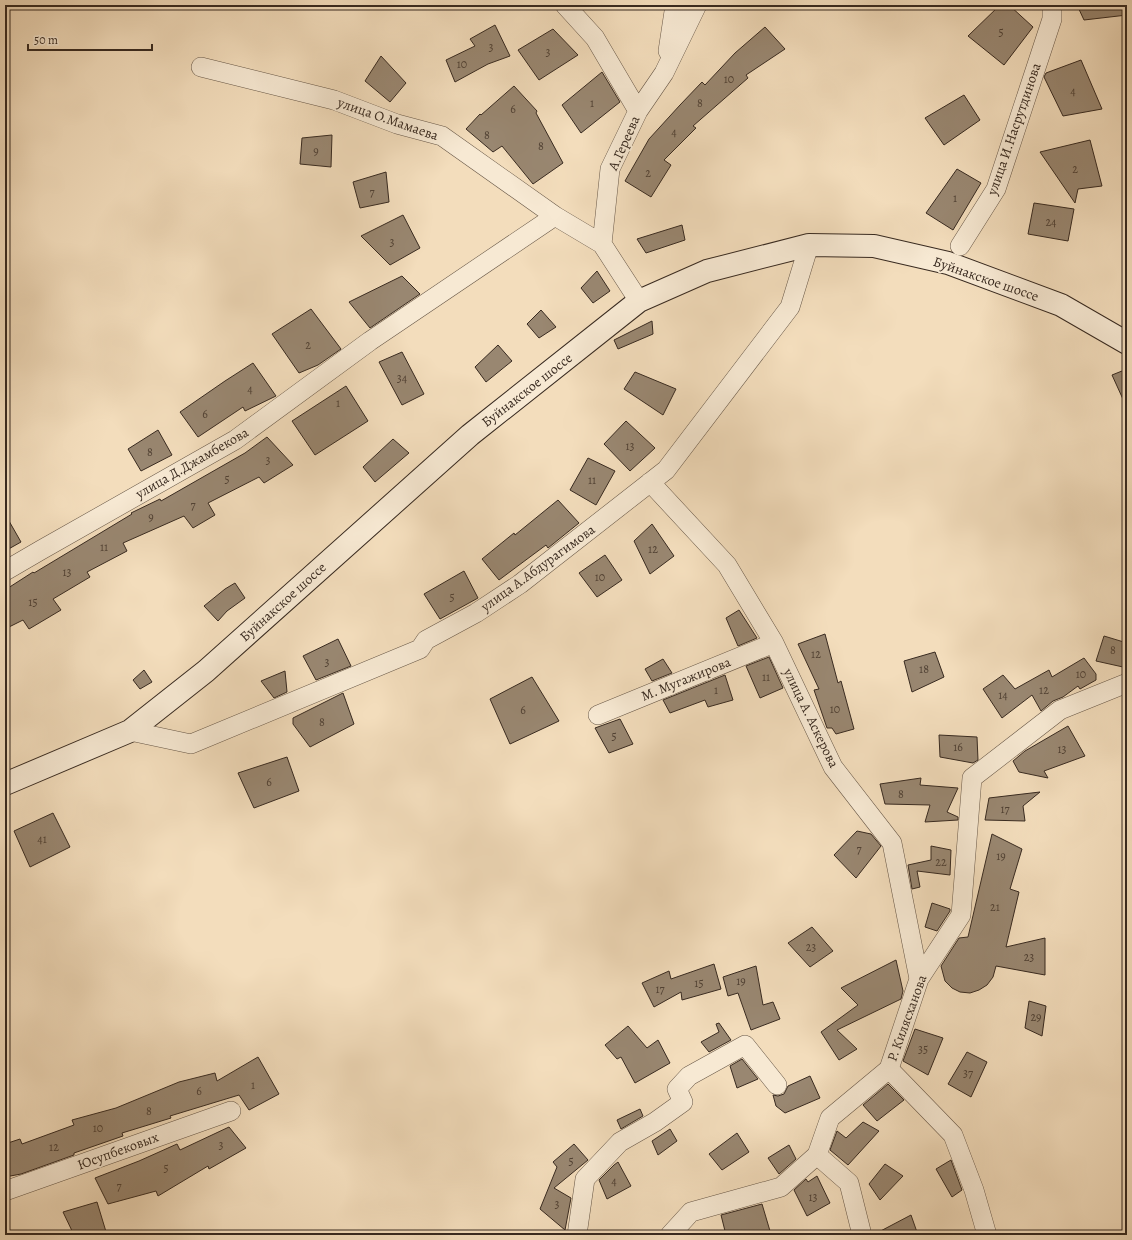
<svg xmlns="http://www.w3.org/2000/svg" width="1132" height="1240" font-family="Alegreya,serif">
<rect width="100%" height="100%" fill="#f3ddbc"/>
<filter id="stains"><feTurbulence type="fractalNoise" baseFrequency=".005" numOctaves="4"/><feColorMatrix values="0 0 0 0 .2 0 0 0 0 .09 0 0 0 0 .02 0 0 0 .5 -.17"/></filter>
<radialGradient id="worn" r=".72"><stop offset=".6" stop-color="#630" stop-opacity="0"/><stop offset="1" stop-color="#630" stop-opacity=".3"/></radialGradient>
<path fill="#998771" stroke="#382a20" d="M 1000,5 L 1009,5 L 1033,27 L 1004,65 L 968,36 Z
M 1077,5 L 1127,5 L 1127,15 L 1084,20 Z
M 495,25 L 510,56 L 488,64 L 455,82 L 446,60 L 475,46 L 470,39 Z
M 765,27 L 785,49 L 746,75 L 748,78 L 693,126 L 696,128 L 664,160 L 671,165 L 651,197 L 625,181 L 649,139 L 680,105 L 702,82 L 705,85 L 735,53 Z
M 553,29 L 578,55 L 539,80 L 518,50 Z
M 381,56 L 406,83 L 390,102 L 365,81 Z
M 1081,60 L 1102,109 L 1063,116 L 1044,77 L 1046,73 Z
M 602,72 L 620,102 L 581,133 L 562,105 Z
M 514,86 L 537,111 L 536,113 L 563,163 L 533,184 L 502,146 L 493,152 L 466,129 L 480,114 L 481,115 Z
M 964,95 L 980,120 L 944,145 L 925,118 Z
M 332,135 L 331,167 L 300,164 L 302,138 Z
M 1090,140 L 1102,186 L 1078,189 L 1075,203 L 1040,152 Z
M 957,169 L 981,183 L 953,230 L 926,213 Z
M 386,172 L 389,202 L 360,208 L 353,182 Z
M 1034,203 L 1074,209 L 1068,241 L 1028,234 Z
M 403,215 L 420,248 L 390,265 L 361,236 Z
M 682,225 L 685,240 L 646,253 L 637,239 Z
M 597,271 L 610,291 L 593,303 L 581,288 Z
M 402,276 L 420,294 L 370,328 L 349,302 Z
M 311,309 L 341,349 L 318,365 L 299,373 L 272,334 Z
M 541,310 L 556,327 L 539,338 L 527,324 Z
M 652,321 L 653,334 L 618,349 L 614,340 Z
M 498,345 L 512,361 L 486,382 L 475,367 Z
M 402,352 L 424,394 L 402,405 L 379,362 Z
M 253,363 L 276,396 L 245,411 L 243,407 L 198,437 L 180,412 L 225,381 Z
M 1127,369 L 1127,408 L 1112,375 Z
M 635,372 L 676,389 L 663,415 L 624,389 Z
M 346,386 L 368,421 L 315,455 L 292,421 Z
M 626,421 L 655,448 L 630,471 L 604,444 Z
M 158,430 L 172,455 L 141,471 L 128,449 Z
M 267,437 L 293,465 L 264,483 L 259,477 L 208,503 L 215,515 L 193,528 L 184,516 L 123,543 L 127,551 L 87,572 L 90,577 L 53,599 L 61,610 L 29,629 L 23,620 L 5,629 L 5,590 L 33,572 L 34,573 L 132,514 L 131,513 L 160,499 L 161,501 L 245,453 Z
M 393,439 L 409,453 L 375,482 L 363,467 Z
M 588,458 L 615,471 L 596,505 L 570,490 Z
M 558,500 L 579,523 L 548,548 L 546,545 L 499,580 L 482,559 L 514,533 L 515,535 Z
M 5,514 L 21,542 L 5,551 Z
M 652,524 L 674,556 L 650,574 L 634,541 Z
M 605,555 L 622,580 L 597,597 L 579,573 Z
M 464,571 L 478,598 L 440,619 L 424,594 Z
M 235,583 L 245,598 L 227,611 L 218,621 L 204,606 L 225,589 Z
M 739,610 L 757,638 L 738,646 L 726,618 Z
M 825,634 L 838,683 L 841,681 L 854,729 L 836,734 L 832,728 L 827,728 L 814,690 L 819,689 L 798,644 Z
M 1104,636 L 1127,643 L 1127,657 L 1123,667 L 1096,661 Z
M 338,639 L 351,666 L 316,680 L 303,656 Z
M 935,652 L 944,677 L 912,692 L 904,661 Z
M 769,657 L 783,688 L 760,698 L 746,666 Z
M 1084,658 L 1096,674 L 1096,680 L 1080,689 L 1078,686 L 1063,697 L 1053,701 L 1041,711 L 1032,695 L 1002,718 L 983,689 L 1003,675 L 1015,689 L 1049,670 L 1052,677 Z
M 663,659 L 672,673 L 652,681 L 645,669 Z
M 144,670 L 152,682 L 140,689 L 133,680 Z
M 285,671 L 287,692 L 274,698 L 261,681 Z
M 725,675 L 733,700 L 708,707 L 705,700 L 670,713 L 663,700 Z
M 532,677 L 559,721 L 510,744 L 490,699 Z
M 343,693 L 354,724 L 310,747 L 293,724 L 293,718 Z
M 620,719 L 633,744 L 609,753 L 595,728 Z
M 1068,726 L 1085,756 L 1044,771 L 1048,778 L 1019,772 L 1013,761 L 1025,751 Z
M 939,735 L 977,737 L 978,760 L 973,763 L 940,757 Z
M 287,757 L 299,791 L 254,808 L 238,773 Z
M 921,778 L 920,785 L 958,788 L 947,812 L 958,817 L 958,820 L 925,822 L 930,805 L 885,804 L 880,784 Z
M 1040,792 L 1023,806 L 1025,821 L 985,820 L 989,798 Z
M 53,813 L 70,847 L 30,867 L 14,831 Z
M 857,831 L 871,834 L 881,846 L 856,878 L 834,855 Z
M 992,834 L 1022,849 L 1010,889 L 1019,892 L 1006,947 L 1045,938 L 1045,975 L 996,966 L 993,977 L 987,985 L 979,990 L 970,993 L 960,992 L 952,988 L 945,981 L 941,966 L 959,938 L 968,937 Z
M 931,846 L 951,850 L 950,875 L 917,871 L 920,887 L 912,889 L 908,865 L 931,860 Z
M 932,903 L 950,909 L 950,911 L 937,931 L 925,927 Z
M 812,927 L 833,951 L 810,967 L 788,943 Z
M 896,960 L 903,991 L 901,999 L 837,1030 L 857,1049 L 839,1060 L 821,1032 L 858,1005 L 841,988 Z
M 714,964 L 721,989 L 682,1000 L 681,992 L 654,1007 L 642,983 L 669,971 L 671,979 Z
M 756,966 L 763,1005 L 773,1002 L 780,1019 L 751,1030 L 738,993 L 728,996 L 723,977 Z
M 1029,1001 L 1046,1006 L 1042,1036 L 1025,1028 Z
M 719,1023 L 731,1040 L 709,1052 L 701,1042 L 719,1032 L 716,1024 Z
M 628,1026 L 647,1048 L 658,1040 L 670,1063 L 635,1083 L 621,1057 L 617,1059 L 605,1045 Z
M 915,1029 L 943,1038 L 928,1075 L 903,1061 Z
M 967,1052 L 987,1062 L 971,1097 L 948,1084 Z
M 258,1057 L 279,1094 L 249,1110 L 239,1095 L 170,1116 L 171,1118 L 122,1133 L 123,1136 L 74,1153 L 74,1155 L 21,1174 L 5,1177 L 5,1144 L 20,1139 L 22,1144 L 74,1125 L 72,1120 L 116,1108 L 179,1082 L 215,1073 L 217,1081 Z
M 742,1059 L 758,1079 L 737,1088 L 730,1066 Z
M 810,1076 L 820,1098 L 785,1113 L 776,1106 L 773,1095 L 778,1096 L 784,1094 L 788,1086 Z
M 888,1084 L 904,1100 L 877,1121 L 863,1105 Z
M 640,1109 L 643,1116 L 621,1129 L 617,1120 Z
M 863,1122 L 879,1131 L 848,1165 L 830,1150 L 837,1131 L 846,1138 Z
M 229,1127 L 246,1148 L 209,1169 L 208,1166 L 158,1196 L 156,1191 L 108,1204 L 95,1178 L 139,1161 L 177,1144 L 180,1150 Z
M 670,1129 L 677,1141 L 658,1155 L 652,1141 Z
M 737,1133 L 749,1152 L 722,1170 L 709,1154 Z
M 574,1144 L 588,1160 L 554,1188 L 571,1198 L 565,1230 L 540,1209 L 557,1167 L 553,1162 Z
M 789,1145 L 796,1159 L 779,1174 L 768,1158 Z
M 951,1160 L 962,1190 L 952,1197 L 936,1169 Z
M 618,1162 L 631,1186 L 607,1199 L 599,1180 L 614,1165 Z
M 885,1164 L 903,1176 L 880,1200 L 869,1184 Z
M 817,1176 L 830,1203 L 807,1216 L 794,1190 L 806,1179 L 808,1182 Z
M 97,1202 L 107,1235 L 74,1235 L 63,1212 Z
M 762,1204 L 770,1231 L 754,1235 L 726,1235 L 721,1215 Z
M 911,1215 L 918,1235 L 873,1235 Z"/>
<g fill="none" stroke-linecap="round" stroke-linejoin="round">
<g stroke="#675747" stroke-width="20">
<path id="minor" d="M 565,5 L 595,38 L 638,111
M 668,51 L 675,5
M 201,67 L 334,100 L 397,124 L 442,136 L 555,216 L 602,244 L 639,301
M 602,244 L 610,169 L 638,111 L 664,73 L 697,5
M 960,246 L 996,189 L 1052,19 L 1052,5
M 650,482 L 727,565 L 774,643 L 833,767 L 892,843 L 919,979
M 5,571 L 41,550 L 235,440 L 370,341 L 555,216
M 598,715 L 774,643
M 130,731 L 191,744 L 420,649 L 426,640 L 476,613 L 520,584 L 666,470 L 790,307 L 809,245
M 889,1069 L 953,1135 L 974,1190 L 987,1235
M 817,1155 L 849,1183 L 862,1235
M 5,1191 L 231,1111
M 577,1235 L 585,1179 L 620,1142 L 655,1122 L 683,1102 L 677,1089 L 689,1076 L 745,1045 L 777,1085
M 670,1235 L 691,1212 L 781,1187 L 817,1155 L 830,1118 L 889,1069 L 919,979 L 961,915 L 972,778 L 1060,710 L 1127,683"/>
</g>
<g stroke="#382a20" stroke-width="24">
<path id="secondary" d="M 5,784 L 130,731 L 206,671 L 470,435 L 639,301 L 707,271 L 809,245 L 874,246 L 948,263 L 1061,305 L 1127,343"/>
</g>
<use href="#minor" stroke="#f7e9d3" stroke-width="19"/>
<use href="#secondary" stroke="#f7e9d3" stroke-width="22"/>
</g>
<g text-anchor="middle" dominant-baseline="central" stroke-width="3.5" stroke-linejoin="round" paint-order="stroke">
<g font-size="12" fill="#504134">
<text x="1001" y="32">5</text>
<text x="491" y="47">3</text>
<text x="548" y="52">3</text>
<text x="462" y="64">10</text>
<text x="729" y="79">10</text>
<text x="1073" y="91">4</text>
<text x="592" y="103">1</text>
<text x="700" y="103">8</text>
<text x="513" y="109">6</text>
<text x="674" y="132">4</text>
<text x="487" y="135">8</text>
<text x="541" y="146">8</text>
<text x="316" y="151">9</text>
<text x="1075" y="169">2</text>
<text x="648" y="173">2</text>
<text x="372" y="192">7</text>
<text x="955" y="198">1</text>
<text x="1051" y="222">24</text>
<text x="392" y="242">3</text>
<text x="308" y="345">2</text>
<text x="402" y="378">34</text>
<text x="250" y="389">4</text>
<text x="338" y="403">1</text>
<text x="205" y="414">6</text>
<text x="630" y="446">13</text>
<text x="150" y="452">8</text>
<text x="268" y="460">3</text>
<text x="227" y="479">5</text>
<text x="592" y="480">11</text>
<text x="193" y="505">7</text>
<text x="151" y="517">9</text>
<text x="104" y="547">11</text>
<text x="653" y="549">12</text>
<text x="67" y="572">13</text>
<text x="600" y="577">10</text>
<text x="452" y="597">5</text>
<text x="33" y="602">15</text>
<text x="1113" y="650">8</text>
<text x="816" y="654">12</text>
<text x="327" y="662">3</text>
<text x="924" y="669">18</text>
<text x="1081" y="674">10</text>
<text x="766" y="677">11</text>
<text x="716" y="690">1</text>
<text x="1044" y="690">12</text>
<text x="1003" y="695">14</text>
<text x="835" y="709">10</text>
<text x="523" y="710">6</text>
<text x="322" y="722">8</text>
<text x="614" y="736">5</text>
<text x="958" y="747">16</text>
<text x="1062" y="749">13</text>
<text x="269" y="782">6</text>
<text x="901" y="794">8</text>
<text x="1005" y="809">17</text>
<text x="42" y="839">41</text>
<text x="859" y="849">7</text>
<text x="1001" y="856">19</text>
<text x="941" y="862">22</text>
<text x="995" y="907">21</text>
<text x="811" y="947">23</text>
<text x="1029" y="957">23</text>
<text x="741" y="981">19</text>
<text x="699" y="983">15</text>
<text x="660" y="989">17</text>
<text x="1036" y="1017">29</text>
<text x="923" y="1049">35</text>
<text x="968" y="1073">37</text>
<text x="253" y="1085">1</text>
<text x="199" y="1091">6</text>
<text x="149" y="1111">8</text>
<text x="98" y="1128">10</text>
<text x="221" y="1145">3</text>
<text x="54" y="1147">12</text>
<text x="571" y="1161">5</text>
<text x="166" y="1168">5</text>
<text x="614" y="1181">4</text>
<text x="119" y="1186">7</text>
<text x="813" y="1197">13</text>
<text x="557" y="1204">3</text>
</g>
<g font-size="14" fill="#382a20" stroke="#f7e9d3">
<text transform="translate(388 119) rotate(19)">улица О.Мамаева</text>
<text transform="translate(1014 129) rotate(-71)">улица И.Насрутдинова</text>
<text transform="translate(624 143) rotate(-66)">A.Гереева</text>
<text transform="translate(986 279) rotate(19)">Буйнакское шоссе</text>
<text transform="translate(527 390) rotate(-38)">Буйнакское шоссе</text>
<text transform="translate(192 463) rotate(-30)">улица Д.Джамбекова</text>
<text transform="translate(538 568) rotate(-36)">улица А.Абдурагимова</text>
<text transform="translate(283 602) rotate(-42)">Буйнакское шоссе</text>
<text transform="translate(686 679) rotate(-22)">М. Мугажирова</text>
<text transform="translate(811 718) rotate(64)">улица А. Аскерова</text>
<text transform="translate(907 1018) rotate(-70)">Р. Килясханова</text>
<text transform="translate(118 1151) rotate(-20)">Юсупбековых</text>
</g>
</g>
<rect width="1132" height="1240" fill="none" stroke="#f3ddbc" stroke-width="20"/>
<rect x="6" y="6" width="1120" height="1228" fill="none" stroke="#382a20" stroke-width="2"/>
<rect x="10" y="10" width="1112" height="1220" fill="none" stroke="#382a20"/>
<path d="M28 44v6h124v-6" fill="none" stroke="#382a20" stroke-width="2"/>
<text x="34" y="44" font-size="12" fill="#382a20" stroke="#f7e9d3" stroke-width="3" paint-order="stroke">50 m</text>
<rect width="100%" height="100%" filter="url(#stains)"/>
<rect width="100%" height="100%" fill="url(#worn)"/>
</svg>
